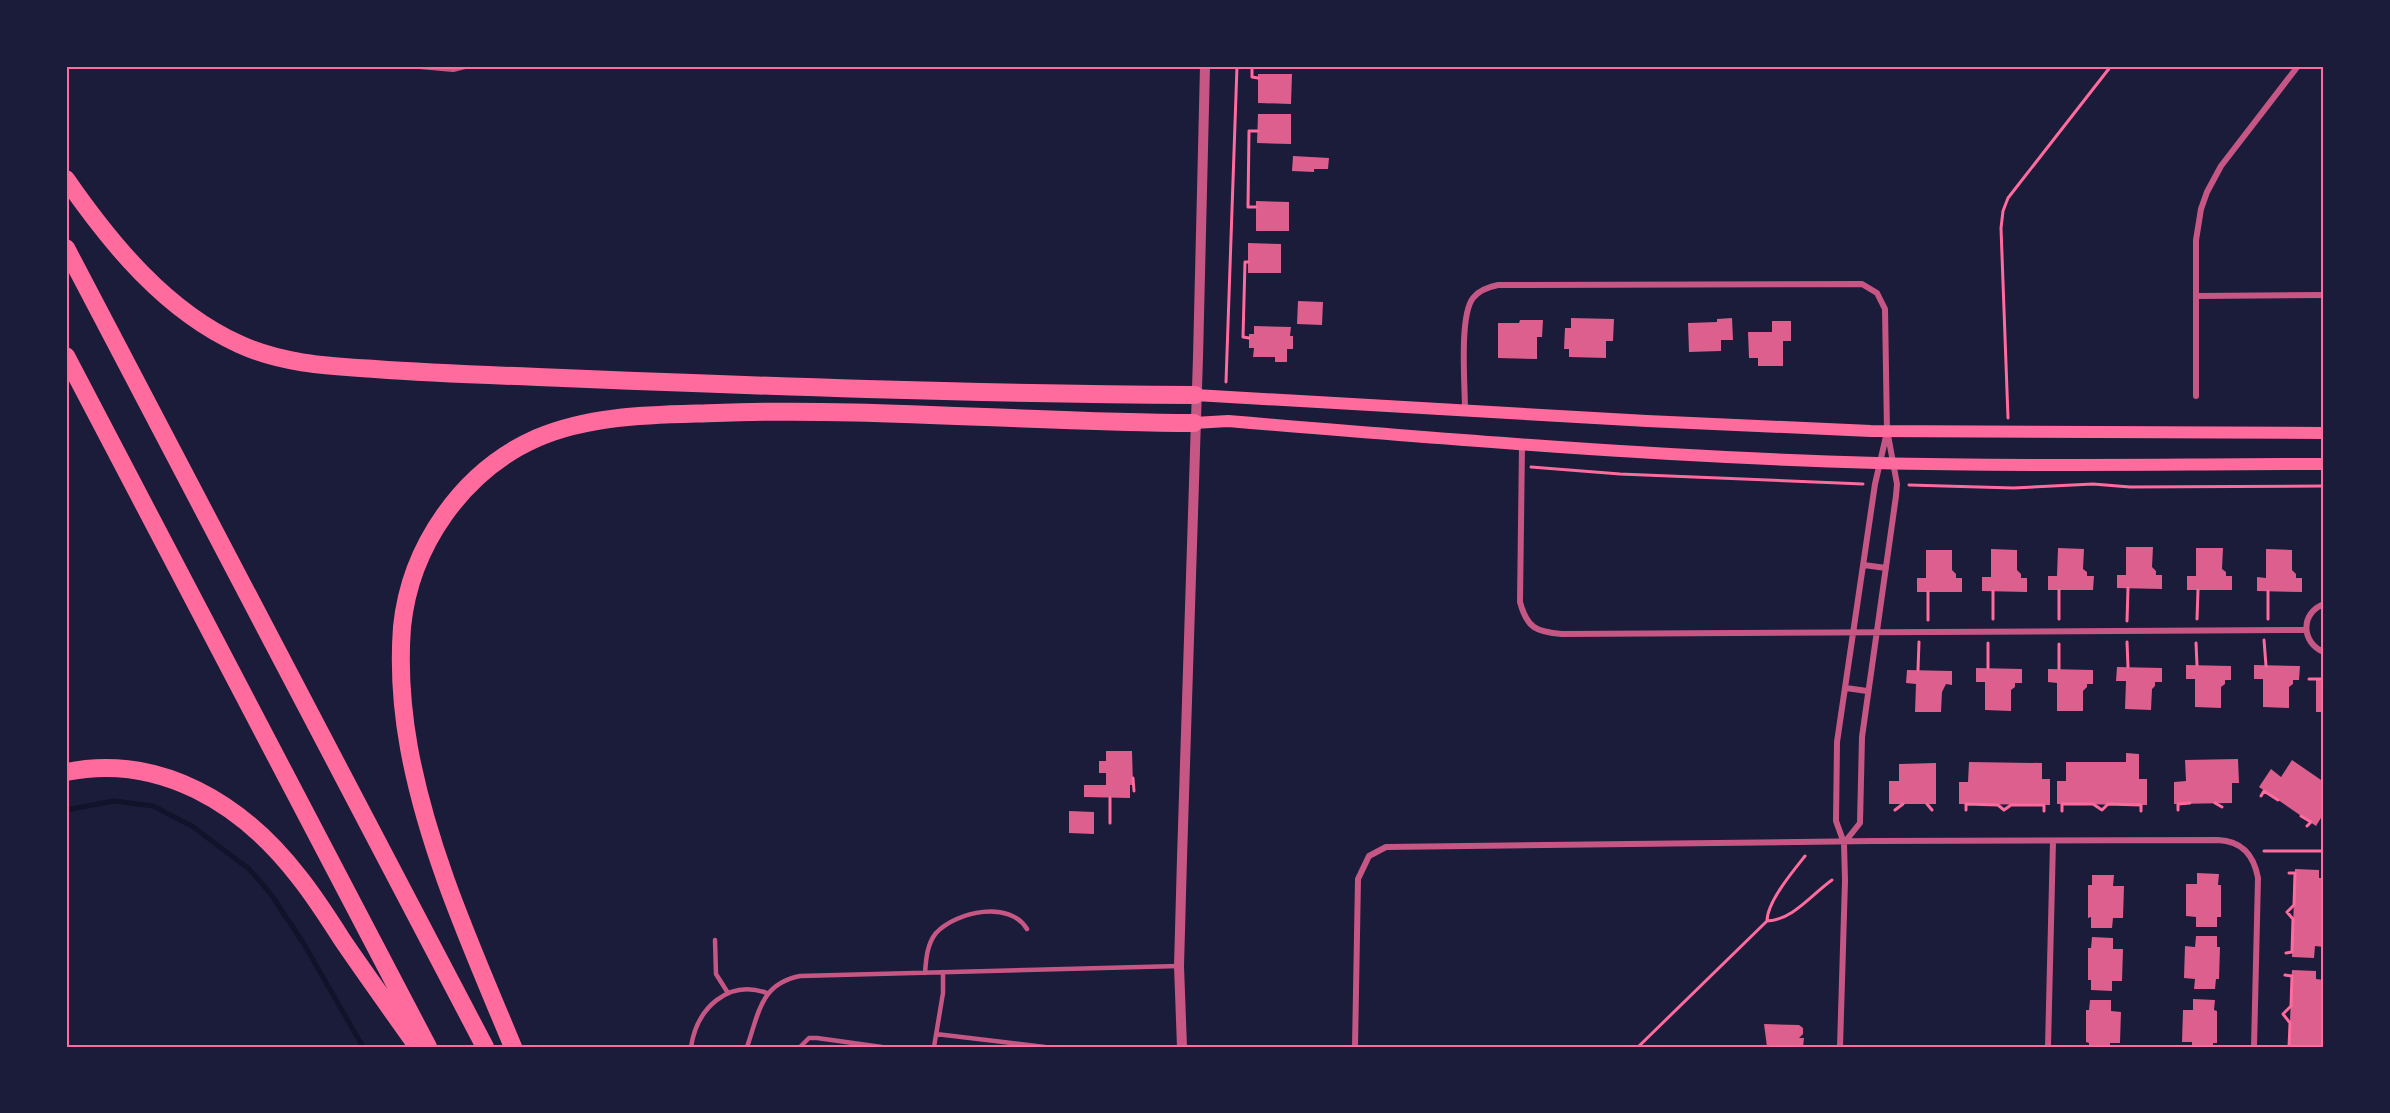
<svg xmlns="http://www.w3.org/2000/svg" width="2390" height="1113" font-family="'Source Sans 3',sans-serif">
<rect width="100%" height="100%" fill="#1b1b3a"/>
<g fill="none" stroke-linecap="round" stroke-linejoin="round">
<path stroke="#12122b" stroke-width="5" d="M 66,810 L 114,801 L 153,806 L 192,826 L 249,869 L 270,893 L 304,944 L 363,1047"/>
</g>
<path fill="#dd5f8e" d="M 1258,74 L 1292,74 L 1291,104 L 1258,103 Z
M 1258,114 L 1291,114 L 1291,144 L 1257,143 Z
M 1293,156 L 1329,158 L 1328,169 L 1314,169 L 1314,172 L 1292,171 Z
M 1256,201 L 1289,202 L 1289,231 L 1256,231 Z
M 1248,243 L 1281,244 L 1281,273 L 1248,273 Z
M 1298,301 L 1323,302 L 1322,325 L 1297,324 Z
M 1571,318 L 1614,319 L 1613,341 L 1606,341 L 1606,358 L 1569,357 L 1569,349 L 1564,349 L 1565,328 L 1571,328 Z
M 1732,318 L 1733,340 L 1721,340 L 1721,351 L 1689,352 L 1688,323 L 1717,322 L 1717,319 Z
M 1520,320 L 1543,320 L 1542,337 L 1537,337 L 1537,359 L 1498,358 L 1498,323 L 1519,323 Z
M 1772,321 L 1791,321 L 1791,341 L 1783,341 L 1783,366 L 1758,366 L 1758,358 L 1749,358 L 1748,332 L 1772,332 Z
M 1254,326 L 1291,327 L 1290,336 L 1293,336 L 1293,349 L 1287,349 L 1287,362 L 1275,362 L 1275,357 L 1253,357 L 1254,348 L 1249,348 L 1249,334 L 1254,334 Z
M 2126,547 L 2153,547 L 2152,567 L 2156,571 L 2156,575 L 2162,575 L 2162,589 L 2117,588 L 2117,575 L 2126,575 Z
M 2058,548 L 2084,549 L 2083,569 L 2087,572 L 2087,576 L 2094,576 L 2093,590 L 2048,590 L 2048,576 L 2057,576 Z
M 2196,548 L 2223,548 L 2222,569 L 2226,572 L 2226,576 L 2232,576 L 2232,590 L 2187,590 L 2187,576 L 2196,576 Z
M 1991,549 L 2017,550 L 2017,570 L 2021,574 L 2021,578 L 2027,578 L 2027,592 L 1982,591 L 1982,577 L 1991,577 Z
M 2266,549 L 2292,550 L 2292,570 L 2296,574 L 2296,578 L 2302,578 L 2302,592 L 2257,591 L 2257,577 L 2266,578 Z
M 1926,550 L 1952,550 L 1952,570 L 1956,574 L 1956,578 L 1962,578 L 1962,592 L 1917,592 L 1917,578 L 1926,578 Z
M 2186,665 L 2231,666 L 2231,680 L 2225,680 L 2225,684 L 2221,687 L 2221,708 L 2195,707 L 2195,679 L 2186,679 Z
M 2254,665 L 2300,666 L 2299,680 L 2293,680 L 2293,684 L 2289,687 L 2289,708 L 2263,707 L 2263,679 L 2254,679 Z
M 2117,667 L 2162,668 L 2162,682 L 2155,682 L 2155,686 L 2152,689 L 2151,710 L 2125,709 L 2126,681 L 2116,681 Z
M 1976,668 L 2022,669 L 2022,683 L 2015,683 L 2015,687 L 2011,690 L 2011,711 L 1985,710 L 1985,682 L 1976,682 Z
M 2048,669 L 2093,670 L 2093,684 L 2087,684 L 2087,687 L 2083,691 L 2083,711 L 2057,711 L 2057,683 L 2048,682 Z
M 1907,670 L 1952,671 L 1952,685 L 1946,684 L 1942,692 L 1941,712 L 1915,712 L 1916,684 L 1906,683 Z
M 2316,679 L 2324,679 L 2324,712 L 2316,712 Z
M 1106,751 L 1132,751 L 1133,785 L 1130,785 L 1130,798 L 1084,797 L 1084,785 L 1106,785 L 1106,773 L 1099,773 L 1099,761 L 1106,761 Z
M 2126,753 L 2139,754 L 2139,779 L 2147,779 L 2147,805 L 2057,804 L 2057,781 L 2066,781 L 2066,762 L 2126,762 Z
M 2238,759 L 2239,783 L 2232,783 L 2232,803 L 2174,804 L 2174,782 L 2186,781 L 2185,760 Z
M 2292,760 L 2324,782 L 2324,813 L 2316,826 L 2259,787 L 2271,769 L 2281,777 Z
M 1969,762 L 2042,763 L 2042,779 L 2050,779 L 2050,805 L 1959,804 L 1959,782 L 1968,782 Z
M 1936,763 L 1936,804 L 1889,804 L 1889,781 L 1899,781 L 1899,764 Z
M 1069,811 L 1094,812 L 1094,834 L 1069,833 Z
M 2295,869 L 2319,870 L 2319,878 L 2324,878 L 2324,947 L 2315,946 L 2314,958 L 2292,957 Z
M 2197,873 L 2219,874 L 2218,885 L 2221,885 L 2221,917 L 2217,917 L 2217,927 L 2196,927 L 2196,917 L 2186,916 L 2186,884 L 2197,884 Z
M 2092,875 L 2114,875 L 2113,886 L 2124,886 L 2123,918 L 2113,918 L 2112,928 L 2091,928 L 2091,917 L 2088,918 L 2088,885 L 2092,885 Z
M 2196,936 L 2217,936 L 2217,947 L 2220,947 L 2219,979 L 2216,979 L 2215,989 L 2194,989 L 2195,979 L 2184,978 L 2185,946 L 2195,947 Z
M 2092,937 L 2113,938 L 2113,949 L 2123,949 L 2122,981 L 2112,981 L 2112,991 L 2091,990 L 2091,980 L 2088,980 L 2088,948 L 2091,948 Z
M 2292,970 L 2316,971 L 2316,979 L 2324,980 L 2324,1047 L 2289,1047 Z
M 2193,999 L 2215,1000 L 2214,1010 L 2217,1011 L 2217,1043 L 2213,1043 L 2213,1047 L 2192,1047 L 2192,1042 L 2182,1042 L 2183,1010 L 2193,1010 Z
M 2090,1000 L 2111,1000 L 2111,1011 L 2121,1012 L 2120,1043 L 2110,1043 L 2110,1047 L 2089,1047 L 2089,1043 L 2086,1042 L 2086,1010 L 2089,1010 Z
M 1764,1024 L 1799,1025 L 1803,1028 L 1803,1034 L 1799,1038 L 1804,1038 L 1803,1047 L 1767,1047 Z"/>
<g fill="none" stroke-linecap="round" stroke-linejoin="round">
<path stroke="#ff6b9d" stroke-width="3" d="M 1252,66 L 1252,77 L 1258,78
M 1256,207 L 1248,207 L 1249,131 L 1258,131
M 1248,262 L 1245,262 L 1243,337 L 1249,338
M 1226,382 L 1237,66
M 2008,418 L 2001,228 L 2003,211 L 2008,198 L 2111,66
M 1531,467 L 1620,474 L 1863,484
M 1909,485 L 2014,488 L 2093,484 L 2130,487 L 2324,486
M 2268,591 L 2268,619
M 1928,592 L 1928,620
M 1993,619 L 1993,591
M 2059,619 L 2059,590
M 2197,619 L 2198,590
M 2127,621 L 2128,588
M 2264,640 L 2266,666
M 2127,642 L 2128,667
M 2196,643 L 2197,665
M 2059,644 L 2059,669
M 1988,668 L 1988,643
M 1918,670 L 1919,642
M 2309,679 L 2324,679
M 1133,778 L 1134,791
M 2261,796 L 2264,791 L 2278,800
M 2215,803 L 2222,807
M 1927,804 L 1932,810
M 1895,810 L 1903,804
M 1966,810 L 1966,804 L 1998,805 L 2004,810 L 2011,805 L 2044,805 L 2044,811
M 2178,810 L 2178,804 L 2190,803
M 2062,811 L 2062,804 L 2093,804 L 2102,810 L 2108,804 L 2141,805 L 2141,811
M 2301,816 L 2311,822 L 2307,826
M 1110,823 L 1110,798
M 2264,851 L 2324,851
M 1767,921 C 1793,920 1812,894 1832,880
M 2286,953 L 2292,952 L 2293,919 L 2287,912 L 2294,905 L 2295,873 L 2289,873
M 2285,975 L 2292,976 L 2291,1006 L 2283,1014 L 2290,1023 L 2289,1047
M 1638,1047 L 1767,921 C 1767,902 1793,871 1805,856"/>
<path stroke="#c65784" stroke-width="4.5" d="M 715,940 L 716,974 L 728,993
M 925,973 C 926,959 927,944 936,933 C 957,911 1010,900 1027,929
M 936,1034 L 1045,1047
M 691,1047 C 697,1008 728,979 767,993
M 747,1047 C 759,1013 760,984 800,976 L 1179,966
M 800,1047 L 809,1038 L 817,1038 L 882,1047
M 934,1047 L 943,993 L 943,972"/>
<path stroke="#c65784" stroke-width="6" d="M 419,66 L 453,69 L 465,66
M 1493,66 L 1557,66
M 2197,296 L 2324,295
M 2196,396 L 2196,240 L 2201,209 L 2207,192 L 2221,166 L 2298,66
M 1465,410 C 1465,385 1459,316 1473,298 C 1479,290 1488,287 1498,285 L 1862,284 L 1877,293 L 1885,309 L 1887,432 L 1875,484 L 1837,742 L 1836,821 L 1844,843 L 1845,881 L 1840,1047
M 1522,446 L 1520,602 C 1527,628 1536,632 1562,634 L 2306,630
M 1864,565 L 1886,568
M 2324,604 C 2300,613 2301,643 2324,652
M 1846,688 L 1867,691
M 1844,843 L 1860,823 L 1862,737 L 1896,496 L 1897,484 L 1888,435
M 1355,1047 L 1358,879 L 1369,856 L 1386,847 L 1873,841 L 2218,840 C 2243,841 2254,856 2258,878 L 2254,1047
M 2048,1047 L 2053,841"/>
<path stroke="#c65784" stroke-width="10" d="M 1182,1047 L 1179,966 L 1182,858 L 1198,357 L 1205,66"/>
<path stroke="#ff6b9d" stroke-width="12" d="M 1195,395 L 1647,421 L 1871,431 L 2324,433
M 1194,423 L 1228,421 C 1444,439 1660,457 1877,463 C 2026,467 2175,464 2324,464"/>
<path stroke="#ff6b9d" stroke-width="18" d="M 66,179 C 111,244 166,311 239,344 C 282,364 329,366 375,369 C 429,373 483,375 538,377 C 757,386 976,394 1195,395
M 66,248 L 485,1047
M 66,356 L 428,1047
M 66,772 C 160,753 243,804 299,877 C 315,897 329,919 343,941 C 367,976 392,1011 417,1046
M 513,1047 C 473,950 428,852 409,748 C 402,709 399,667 402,627 C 410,547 462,471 537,438 C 593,414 656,415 716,413 C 875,407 1035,423 1194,423"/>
</g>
<rect width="2390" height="1113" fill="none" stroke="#1b1b3a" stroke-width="135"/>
<rect x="68" y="68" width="2254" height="978" fill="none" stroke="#ff6b9d" stroke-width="2"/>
</svg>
